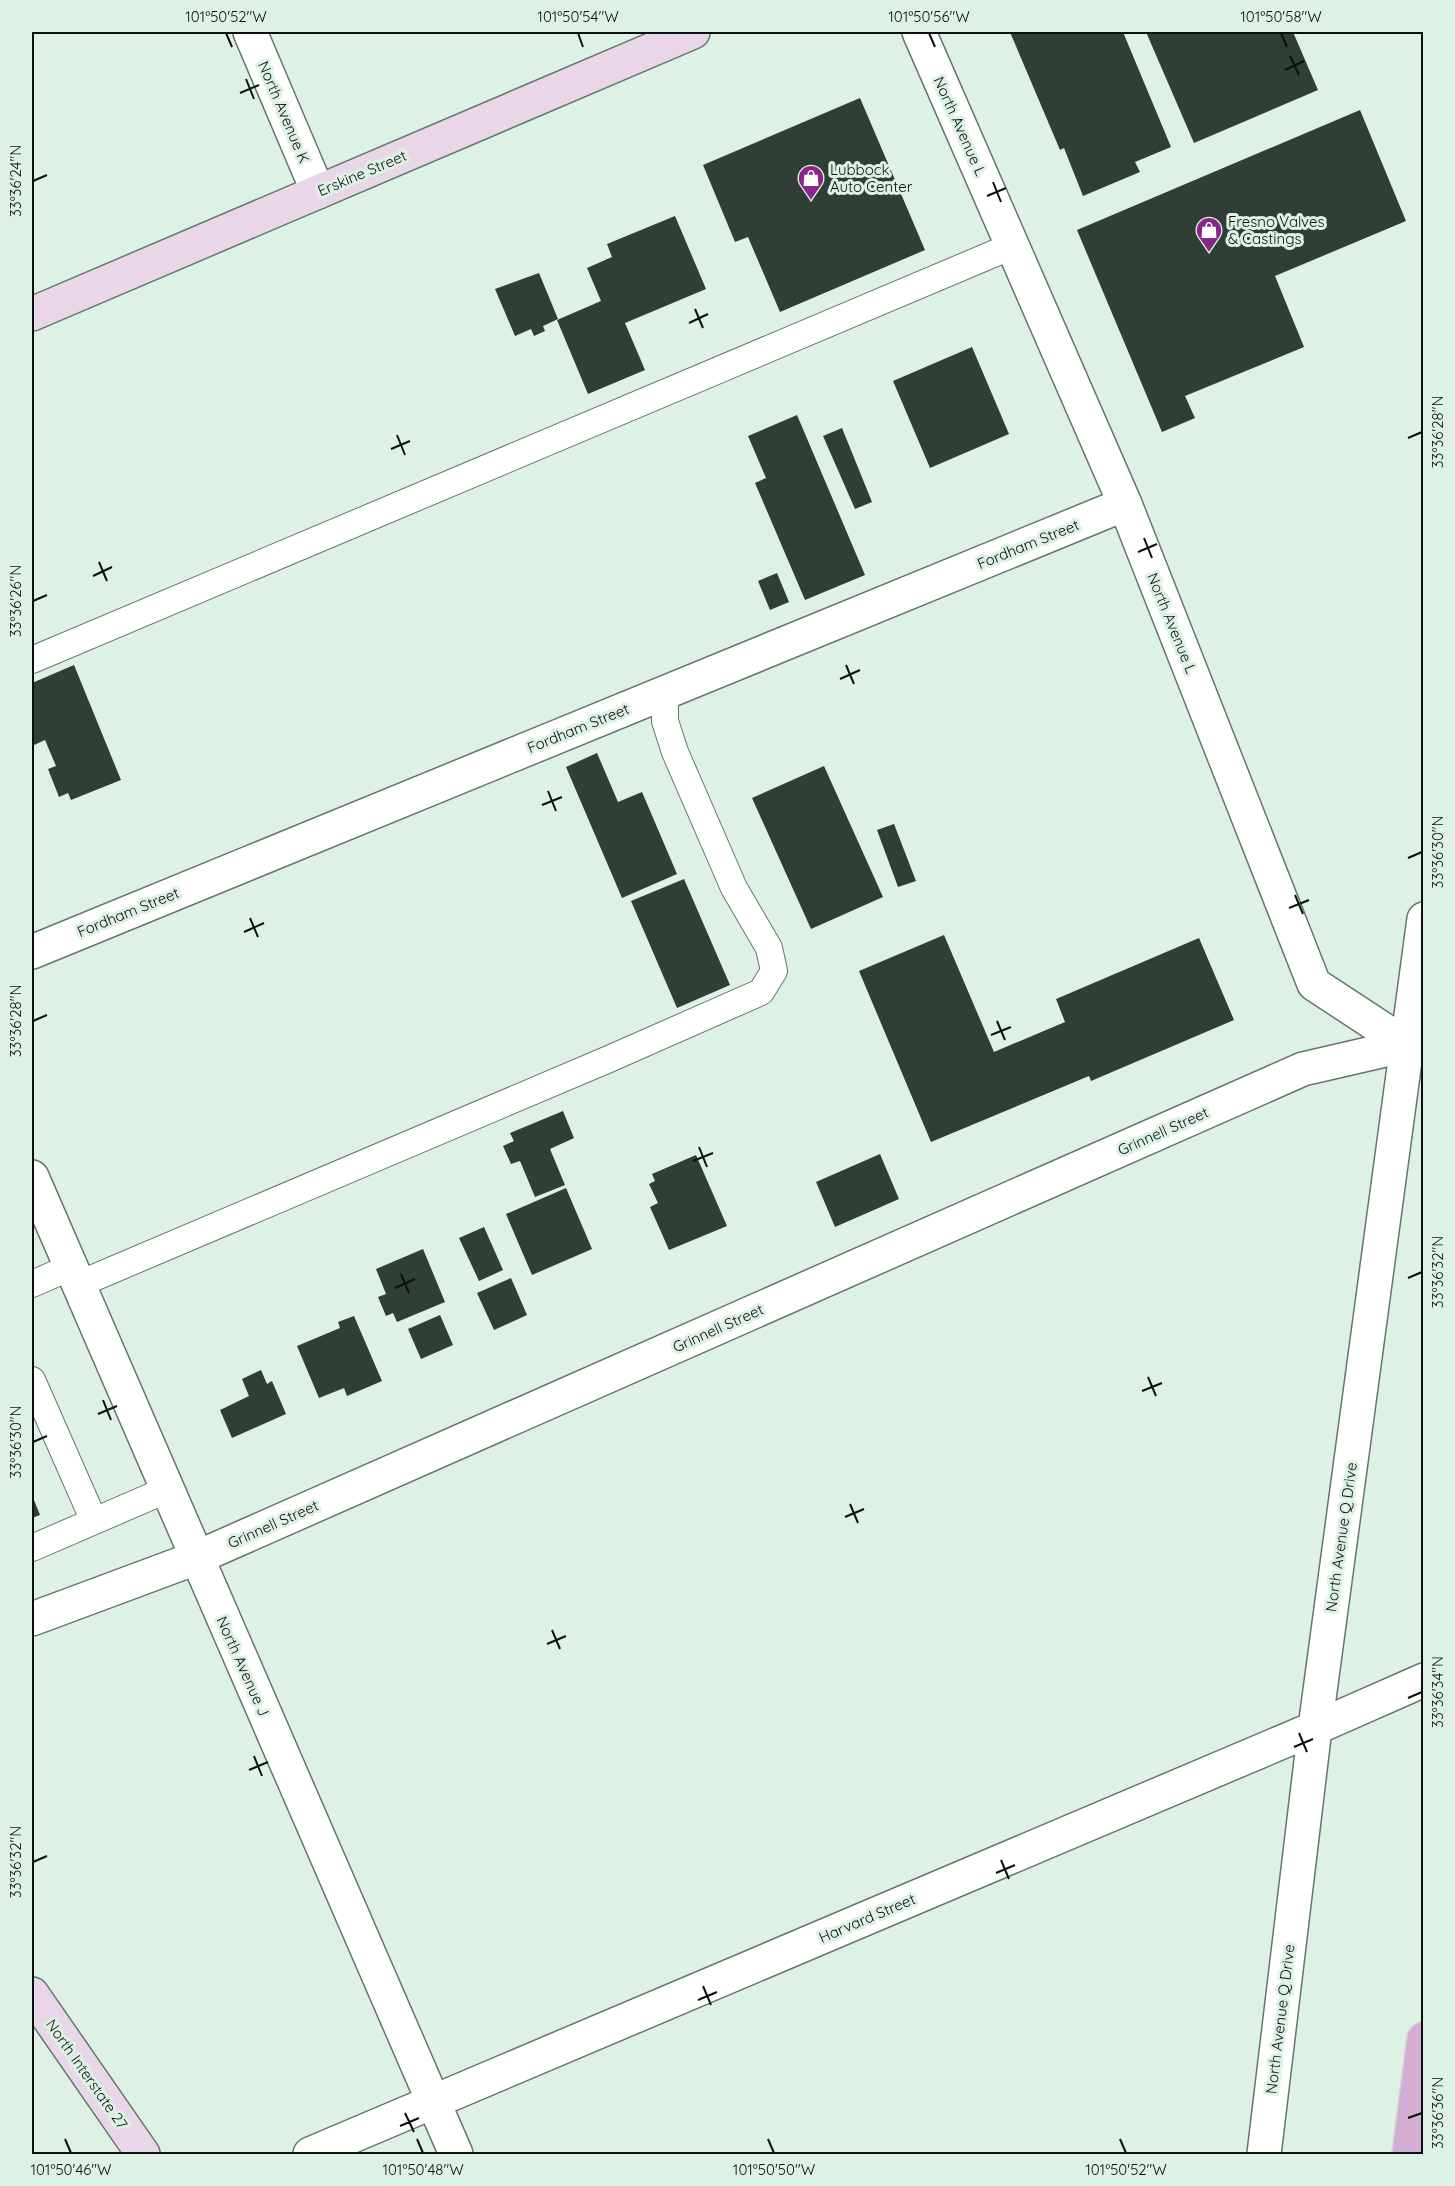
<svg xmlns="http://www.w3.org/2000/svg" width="1455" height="2186" font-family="Quicksand,sans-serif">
<rect width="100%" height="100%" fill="#ddf1e5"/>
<path fill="#2f3f35" d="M 1010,32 L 1123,32 L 1171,147 L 1135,162 L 1140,172 L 1083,196 L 1064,148 L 1060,150 Z
M 1146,32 L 1293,32 L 1318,90 L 1194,143 Z
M 860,98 L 925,250 L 780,312 L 748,237 L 735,242 L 703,165 Z
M 1360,110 L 1406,221 L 1275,276 L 1304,347 L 1185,396 L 1195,418 L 1162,432 L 1077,230 Z
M 675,216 L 706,289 L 625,323 L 645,370 L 588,394 L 557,320 L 601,301 L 587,268 L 612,257 L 607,244 Z
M 539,273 L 558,319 L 543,326 L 545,331 L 534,336 L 531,329 L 515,336 L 495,289 Z
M 972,347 L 1009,434 L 930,468 L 893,381 Z
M 797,415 L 865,575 L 805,600 L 755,483 L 766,478 L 748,436 Z
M 842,428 L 872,502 L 855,509 L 823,436 Z
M 777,573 L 789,602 L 770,610 L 758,581 Z
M 74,665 L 121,780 L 71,800 L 68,793 L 59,797 L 48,769 L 56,766 L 45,740 L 32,746 L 32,683 Z
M 597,753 L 618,802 L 642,792 L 677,874 L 622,898 L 566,767 Z
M 824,766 L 883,897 L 811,929 L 752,798 Z
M 894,824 L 916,881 L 898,887 L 877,830 Z
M 684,879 L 730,985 L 677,1008 L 631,901 Z
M 944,935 L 994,1052 L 1065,1022 L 1056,999 L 1199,938 L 1234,1020 L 1091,1081 L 1089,1076 L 931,1142 L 859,971 Z
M 563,1111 L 574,1138 L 550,1149 L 565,1185 L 535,1197 L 520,1161 L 511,1164 L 503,1146 L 514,1141 L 510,1133 Z
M 880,1154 L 899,1199 L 835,1227 L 816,1182 Z
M 696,1155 L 727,1226 L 669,1250 L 650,1207 L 658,1203 L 649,1184 L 655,1181 L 652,1174 Z
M 566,1188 L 592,1249 L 532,1275 L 506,1214 Z
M 484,1227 L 503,1270 L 479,1281 L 459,1238 Z
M 423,1249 L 445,1302 L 397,1322 L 393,1313 L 386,1316 L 378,1297 L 386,1294 L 376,1269 Z
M 511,1278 L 527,1315 L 494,1330 L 477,1293 Z
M 440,1315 L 453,1345 L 421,1359 L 408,1329 Z
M 354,1316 L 382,1381 L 347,1396 L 344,1388 L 319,1398 L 297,1346 L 340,1328 L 338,1322 Z
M 261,1370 L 267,1384 L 272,1381 L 286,1414 L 232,1438 L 220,1410 L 249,1396 L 242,1379 Z
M 32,1495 L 40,1515 L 32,1518 Z"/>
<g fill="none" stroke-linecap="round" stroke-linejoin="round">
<g stroke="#65776c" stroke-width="28">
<path id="lane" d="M 32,660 L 1012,246
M 32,1284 L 71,1267
M 77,1285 L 609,1059 L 761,992 L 774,971 L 769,948 L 734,888 L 675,752 L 665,721 L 665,692
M 32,1380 L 94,1521
M 32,1548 L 166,1490"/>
</g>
<g stroke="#65776c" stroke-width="36">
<path id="street" d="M 250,32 L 318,192
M 919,32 L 1125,504 L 1314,984 L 1407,1045
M 32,952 L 1125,504
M 32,1177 L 456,2154
M 32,1619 L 196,1558 L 1303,1069 L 1407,1045
M 310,2154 L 1315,1728 L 1424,1680
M 1264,2154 L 1315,1728 L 1424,919"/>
</g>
<g stroke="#65776c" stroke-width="36">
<path id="secondary" d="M 32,314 L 693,32
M 32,1994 L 143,2154"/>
</g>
<g stroke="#d3d4d3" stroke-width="36">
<path id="primary" d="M 1409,2154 L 1424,2039"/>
</g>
<use href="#lane" stroke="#fff" stroke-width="26"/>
<use href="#street" stroke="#fff" stroke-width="33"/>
<use href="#secondary" stroke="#ead6e9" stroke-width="33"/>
<use href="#primary" stroke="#d4add4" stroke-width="33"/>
</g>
<path fill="none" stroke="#0a110d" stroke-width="2" d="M 226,33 L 232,47M 578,33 L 583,47M 929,33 L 935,47M 1281,33 L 1287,47M 1290,56 L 1299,75M 1285,70 L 1304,61M 246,79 L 254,99M 240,93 L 259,85M 33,181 L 47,175M 993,182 L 1001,202M 987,196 L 1006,188M 695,309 L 703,328M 689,323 L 708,314M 397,435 L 405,455M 1408,438 L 1422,432M 391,449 L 410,441M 1144,538 L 1152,558M 1138,552 L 1157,544M 99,562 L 107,581M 93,576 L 112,567M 33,601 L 47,595M 846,665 L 854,684M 840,679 L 860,670M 548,791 L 556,811M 542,805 L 562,797M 1408,858 L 1422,852M 1295,895 L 1303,914M 1289,908 L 1309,900M 250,918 L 258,937M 244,932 L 264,923M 33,1021 L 47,1015M 997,1021 L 1005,1040M 991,1035 L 1011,1027M 699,1147 L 707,1167M 693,1161 L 713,1153M 401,1274 L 409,1293M 1408,1278 L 1422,1272M 395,1288 L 415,1279M 1148,1377 L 1156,1396M 1142,1391 L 1162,1383M 103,1400 L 111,1420M 98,1414 L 117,1406M 33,1442 L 47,1436M 850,1504 L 858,1523M 845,1517 L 864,1509M 552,1630 L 560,1649M 547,1644 L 566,1636M 1408,1698 L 1422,1692M 1299,1733 L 1307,1752M 1294,1747 L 1313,1739M 254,1756 L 262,1776M 249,1770 L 268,1762M 1001,1860 L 1009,1879M 33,1862 L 47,1856M 996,1873 L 1015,1865M 703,1986 L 711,2005M 698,2000 L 717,1992M 405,2113 L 414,2132M 1408,2118 L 1422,2113M 400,2126 L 419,2118M 65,2139 L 71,2153M 417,2139 L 423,2153M 768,2139 L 774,2153M 1120,2139 L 1126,2153"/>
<defs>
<g id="shop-pin" transform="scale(1.35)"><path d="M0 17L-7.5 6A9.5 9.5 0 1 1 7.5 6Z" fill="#8a258c" stroke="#ddf1e5"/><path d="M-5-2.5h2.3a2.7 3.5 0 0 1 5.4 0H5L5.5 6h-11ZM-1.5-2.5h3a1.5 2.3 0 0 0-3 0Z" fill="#fff"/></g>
</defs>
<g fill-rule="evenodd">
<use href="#shop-pin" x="811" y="178"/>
<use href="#shop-pin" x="1209" y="230"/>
</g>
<g text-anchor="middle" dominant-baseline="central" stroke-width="6" stroke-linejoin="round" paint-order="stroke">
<g font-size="15" fill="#0a110d" stroke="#ddf1e5">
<text transform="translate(284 112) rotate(67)">North Avenue K</text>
<text transform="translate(960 126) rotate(66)">North Avenue L</text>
<text transform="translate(362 173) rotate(-23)">Erskine Street</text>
<text transform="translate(1028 544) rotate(-22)">Fordham Street</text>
<text transform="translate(1172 623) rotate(68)">North Avenue L</text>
<text transform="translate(578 728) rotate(-22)">Fordham Street</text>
<text transform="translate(128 912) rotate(-22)">Fordham Street</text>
<text transform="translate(1163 1131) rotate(-24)">Grinnell Street</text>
<text transform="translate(718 1328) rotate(-24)">Grinnell Street</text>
<text transform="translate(273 1524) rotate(-24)">Grinnell Street</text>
<text transform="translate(1341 1537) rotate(-82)">North Avenue Q Drive</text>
<text transform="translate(243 1666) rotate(66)">North Avenue J</text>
<text transform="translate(867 1918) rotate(-23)">Harvard Street</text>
<text transform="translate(1280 2019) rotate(-83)">North Avenue Q Drive</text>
<text transform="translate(87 2074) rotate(55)">North Interstate 27</text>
</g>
<g font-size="15" fill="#0a110d" stroke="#ddf1e5" text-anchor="start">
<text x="830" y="169">Lubbock<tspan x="830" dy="17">Auto Center</tspan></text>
<text x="1228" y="221">Fresno Valves<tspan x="1228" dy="17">&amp; Castings</tspan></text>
</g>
</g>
<rect width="1455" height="2186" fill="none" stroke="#ddf1e5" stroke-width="66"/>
<rect x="33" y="33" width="1389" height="2120" fill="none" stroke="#0a110d" stroke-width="2"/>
<g font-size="15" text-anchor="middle" fill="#0a110d">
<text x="226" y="22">101°50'52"W</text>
<text x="578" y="22">101°50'54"W</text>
<text x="929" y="22">101°50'56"W</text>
<text x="1281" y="22">101°50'58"W</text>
<text transform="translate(16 181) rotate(-90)" y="5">33°36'24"N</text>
<text transform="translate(1438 432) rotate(-90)" y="5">33°36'28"N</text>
<text transform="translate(16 601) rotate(-90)" y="5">33°36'26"N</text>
<text transform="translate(1438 852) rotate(-90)" y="5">33°36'30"N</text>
<text transform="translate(16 1021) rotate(-90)" y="5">33°36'28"N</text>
<text transform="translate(1438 1272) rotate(-90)" y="5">33°36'32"N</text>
<text transform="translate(16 1442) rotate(-90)" y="5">33°36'30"N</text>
<text transform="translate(1438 1692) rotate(-90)" y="5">33°36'34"N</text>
<text transform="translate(16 1862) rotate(-90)" y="5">33°36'32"N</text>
<text transform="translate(1438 2113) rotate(-90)" y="5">33°36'36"N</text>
<text x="71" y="2175">101°50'46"W</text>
<text x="423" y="2175">101°50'48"W</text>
<text x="774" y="2175">101°50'50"W</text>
<text x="1126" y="2175">101°50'52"W</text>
</g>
</svg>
